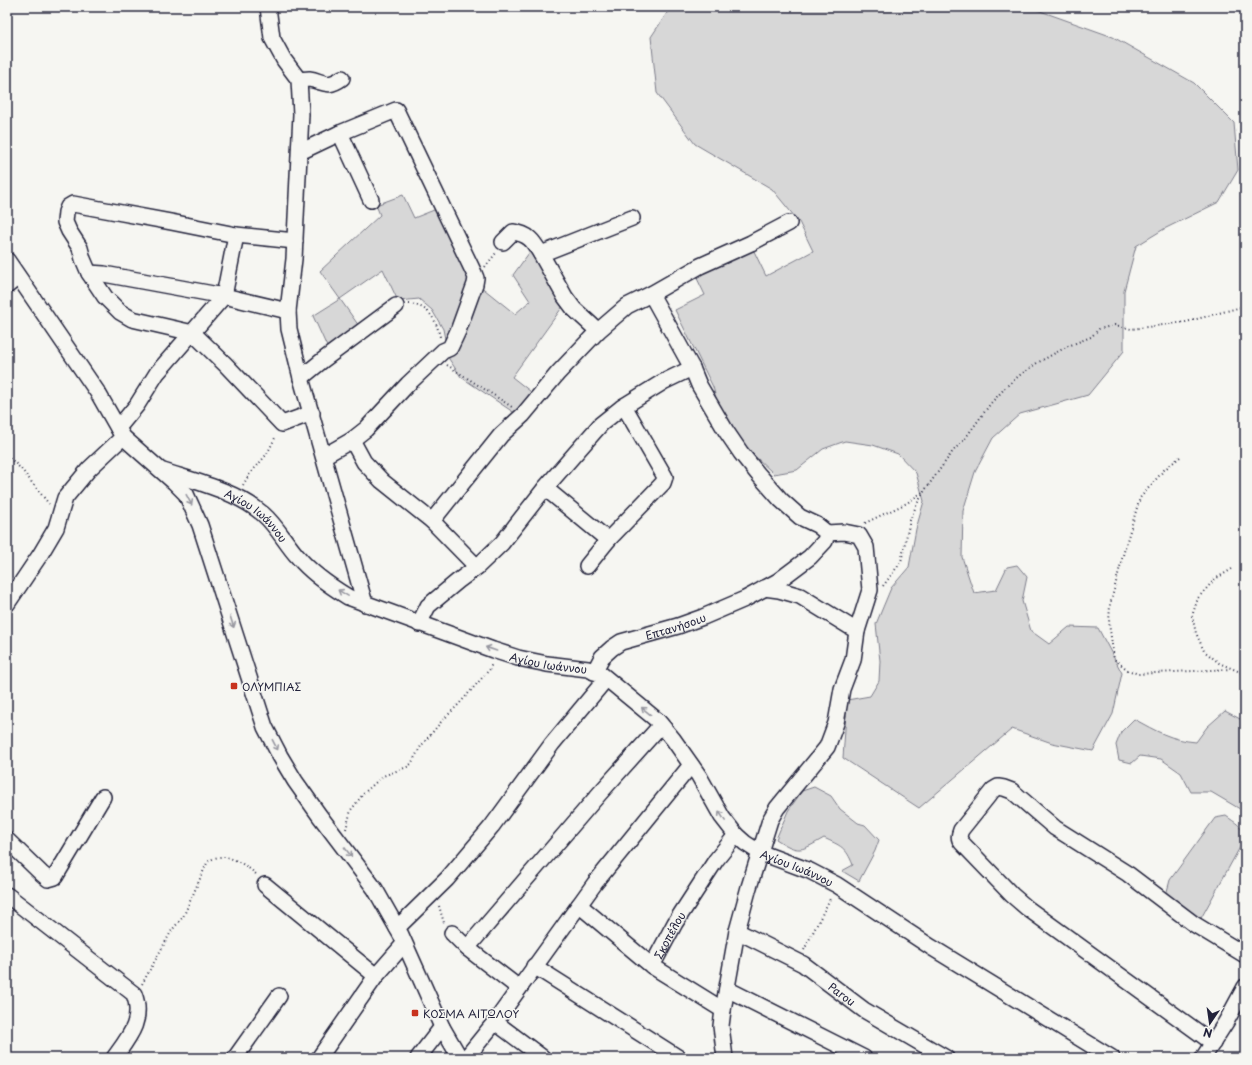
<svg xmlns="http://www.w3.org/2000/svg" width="1252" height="1065" font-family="'Playpen Sans',sans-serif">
<rect width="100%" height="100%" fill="#f6f6f2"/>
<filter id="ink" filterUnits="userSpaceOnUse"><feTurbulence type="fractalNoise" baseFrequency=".025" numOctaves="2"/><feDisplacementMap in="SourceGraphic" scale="8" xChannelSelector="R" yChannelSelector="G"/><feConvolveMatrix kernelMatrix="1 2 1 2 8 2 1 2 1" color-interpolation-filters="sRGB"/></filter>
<g filter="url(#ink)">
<path fill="#d7d7d7" stroke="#7c7c89" d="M 671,7 L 1029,7 L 1113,37 L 1194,83 L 1234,123 L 1238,170 L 1219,202 L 1164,229 L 1136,246 L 1124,291 L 1124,351 L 1088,395 L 1020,414 L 993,438 L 975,472 L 963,511 L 962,557 L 974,593 L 996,590 L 1007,567 L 1017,565 L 1027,577 L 1022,601 L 1031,631 L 1049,644 L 1069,627 L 1098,628 L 1122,673 L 1113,714 L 1093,751 L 1052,743 L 1012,729 L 919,808 L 843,758 L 847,700 L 870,696 L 879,681 L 880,661 L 876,624 L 891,588 L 909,567 L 916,529 L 924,501 L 916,473 L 898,454 L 873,445 L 845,441 L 823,449 L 797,470 L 774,474 L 740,442 L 719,409 L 713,387 L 675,310 L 705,295 L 692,268 L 751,245 L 766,276 L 813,251 L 799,222 L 772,189 L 695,144 L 657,93 L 651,37 Z
M 403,195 L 414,218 L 439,208 L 469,277 L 515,314 L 530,301 L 513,275 L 534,246 L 566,302 L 512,377 L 535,395 L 516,414 L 461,377 L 449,359 L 443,329 L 432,310 L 419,299 L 398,301 L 383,269 L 340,299 L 359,326 L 328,349 L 313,316 L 340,299 L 320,271 L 380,215 L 376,205 Z
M 1225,711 L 1242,720 L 1245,724 L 1245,812 L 1211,792 L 1191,792 L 1181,773 L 1161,759 L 1140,756 L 1132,763 L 1119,760 L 1116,745 L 1121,732 L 1134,719 C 1156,731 1171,740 1196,742 L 1207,727 Z
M 814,787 L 831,796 L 840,809 L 858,823 L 865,825 L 879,840 L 875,851 L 859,881 L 842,871 L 853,865 C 846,847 841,846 824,838 C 801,851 799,854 776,839 L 788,811 L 802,791 Z
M 1226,816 C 1234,822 1245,827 1245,838 L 1200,920 L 1165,899 L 1170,880 L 1215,818 Z"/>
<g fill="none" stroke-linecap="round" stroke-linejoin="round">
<g stroke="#22223b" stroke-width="18">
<g id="minor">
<path d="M 268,7 L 272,38 L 284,60 L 299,80 L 301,114 L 294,259 L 288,311 L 289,329 L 301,378 L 365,604"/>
<path d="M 299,80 C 302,80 306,79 309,79 C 323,81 327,89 342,78"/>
<path d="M 300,152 L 340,133"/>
<path d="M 295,241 L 236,235 L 171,222 L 73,204 L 68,207 L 66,212 L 65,222 L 69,231 L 80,248 L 83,259 L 89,273 L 105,297 L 120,312 L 132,319 L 193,333 L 225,364 L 282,424 L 312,413"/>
<path d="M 503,242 L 513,232 C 529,234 533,241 541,254"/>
<path d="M 7,260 L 98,393 L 123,437 L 174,482 L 186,494 L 200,525 L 265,727 L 280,756 L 295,781 L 319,815 L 375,889 L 401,935 L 442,1027 L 460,1058"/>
<path d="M 89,273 L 104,274 L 224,296 L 288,311"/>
<path d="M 7,286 L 18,277"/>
<path d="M 598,331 L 574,309 L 565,297 L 541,254 L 632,218"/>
<path d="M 301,378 L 323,360 L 396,306"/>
<path d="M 118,428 L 137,405 L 157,373 L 224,296 L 236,235"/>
<path d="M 352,440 L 364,462 L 382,481 L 432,521 L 477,567"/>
<path d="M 324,456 L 352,440 L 366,429 L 408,384 L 443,351 L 450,348 L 458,331 L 475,284 L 476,278 L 474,273 L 396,110 L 340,133 L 371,200"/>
<path id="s1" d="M 163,471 C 197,482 236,491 263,514 C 277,526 286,544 298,557 C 312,574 330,586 348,597 L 493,650 L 518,658 L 547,664 L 588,669 L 601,674 L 658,721 L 673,739 L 699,776 L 722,817 L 736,835 L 745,843 L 759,852 L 810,871 L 837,885 L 931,947 L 1112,1058"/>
<path d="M 545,488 L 608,540"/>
<path d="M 432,521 L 501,435 L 523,415 L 558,373 L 598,331 L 627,306 L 651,294 L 700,266 L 751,243 L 789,223"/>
<path d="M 827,533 L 844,532 L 859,535 L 866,547 L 870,590 L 857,631"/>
<path d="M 587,566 L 608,540 L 663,483 L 665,477 L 624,406"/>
<path d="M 7,604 L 40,555 L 56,528 L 65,498 L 89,469 L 123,437"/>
<path d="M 419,624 L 428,606 L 458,581 L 477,567 L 502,543 L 545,488 L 601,424 L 621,408 L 663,382 L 692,368"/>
<path id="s2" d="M 594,672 L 602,657 L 612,648 L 621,642 L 678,626 L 703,617 L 745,599 L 778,581 L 810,557 L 825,541 L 827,533 L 817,525 L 800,517 L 781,500 L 758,474 L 741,453 L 726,431 L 699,385 L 692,368 L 651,294"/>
<path d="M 7,840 L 41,873 L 48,879 L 55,877 L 103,797"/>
<path d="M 265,885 L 376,976"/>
<path d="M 7,895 L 134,994 C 144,1020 129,1037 114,1058"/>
<path d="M 579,905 L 652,966"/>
<path d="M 397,928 L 447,879 L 492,826 L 552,744 L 606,679"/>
<path id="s3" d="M 737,931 L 803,964 L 864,1010 L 946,1058"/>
<path d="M 452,933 L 467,948"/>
<path d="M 534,966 L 679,1058"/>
<path d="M 519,988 L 467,948 L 600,793 L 661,725"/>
<path d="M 727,989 L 864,1058"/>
<path id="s4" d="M 723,1010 L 652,966 L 675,923 L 716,860 L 736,835"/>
<path d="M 495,1022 L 543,1058"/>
<path d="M 1213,1043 L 1027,908 L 1012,895 L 962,843 C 958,838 959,835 961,830 L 993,790 L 998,787 L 1004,788 L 1012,791 L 1055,828 L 1128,874 L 1194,924 L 1245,955"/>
<path d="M 235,1058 L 279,996"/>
<path d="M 319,1058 L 376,976 L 404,944"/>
<path d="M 418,1058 L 442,1027"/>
<path d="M 466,1058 L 495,1022 L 595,883 L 691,765"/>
<path d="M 725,1058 L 721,1026 L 723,1010 L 737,931 L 749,887 L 770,820 L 777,808 L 827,747 L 836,723 L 842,689 L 853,660 L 857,631 L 800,596 L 779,590 L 764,588"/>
<path d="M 1203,1058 L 1226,1022 L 1245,987"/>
</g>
</g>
<path stroke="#22223b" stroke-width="2" stroke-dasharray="1 3" stroke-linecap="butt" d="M 485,267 L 496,253
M 409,304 C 429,306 436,319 440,337
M 447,365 L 512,407
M 7,455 L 22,470 L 49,504
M 1180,457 L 1164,470 L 1140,498 L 1126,544 L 1110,605 L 1109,623 L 1114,659 L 1128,670 L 1138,674 L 1230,669
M 243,485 L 249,475 L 267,454 L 276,436
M 865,523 L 907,503 L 924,491
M 1232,569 L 1215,579 L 1198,598 L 1192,616 L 1196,633 L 1204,651 L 1219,663 L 1245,674
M 883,586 L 901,562 L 910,520 L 917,504 L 925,490 L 953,451 L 964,440 L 991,403 L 1007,386 L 1020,375 L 1037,363 L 1068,346 L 1091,337 L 1099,329 L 1115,325 L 1131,329 L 1186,322 L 1245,306
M 346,829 L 351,810 L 364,793 L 383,776 L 407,767 L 411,764 L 421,746 L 441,722 L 459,704 L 490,669 L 492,663
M 439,906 L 444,923
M 804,950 L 831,897
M 142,984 L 172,930 L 183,917 L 207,863 C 222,848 245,864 257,875"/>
<use href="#minor" stroke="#f6f6f2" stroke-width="15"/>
</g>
<defs><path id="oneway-shaft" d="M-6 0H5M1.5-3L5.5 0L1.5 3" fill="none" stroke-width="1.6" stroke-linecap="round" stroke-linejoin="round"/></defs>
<g stroke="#9797a0">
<use href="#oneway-shaft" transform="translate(189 500) rotate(62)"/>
<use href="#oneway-shaft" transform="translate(343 593) rotate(-149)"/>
<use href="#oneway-shaft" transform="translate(232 622) rotate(72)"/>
<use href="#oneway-shaft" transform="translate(491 649) rotate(-161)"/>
<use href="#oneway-shaft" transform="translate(646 711) rotate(-141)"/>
<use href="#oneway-shaft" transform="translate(275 745) rotate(63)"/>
<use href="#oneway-shaft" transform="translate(722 816) rotate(-122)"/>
<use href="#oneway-shaft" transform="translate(348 852) rotate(53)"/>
</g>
</g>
<g fill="#c8321e" stroke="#f6f6f2" stroke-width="1.5">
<rect x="230" y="682" width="8" height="8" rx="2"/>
<rect x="411" y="1009" width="8" height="8" rx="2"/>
</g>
<g text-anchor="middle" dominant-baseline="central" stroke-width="3" stroke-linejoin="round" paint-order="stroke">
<g font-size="11" fill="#22223b" stroke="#f6f6f2">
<text stroke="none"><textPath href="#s1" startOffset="105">Αγίου Ιωάννου</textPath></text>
<text stroke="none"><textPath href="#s2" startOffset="98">Επτανήσοιυ</textPath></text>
<text stroke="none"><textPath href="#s1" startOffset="441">Αγίου Ιωάννου</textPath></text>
<text stroke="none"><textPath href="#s1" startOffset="777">Αγίου Ιωάννου</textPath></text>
<text stroke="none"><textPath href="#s4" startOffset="119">Σκοπέλου</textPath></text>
<text stroke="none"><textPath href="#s3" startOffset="123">Parou</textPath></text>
</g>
<g font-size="11" fill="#22223b" stroke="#f6f6f2" text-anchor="start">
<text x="242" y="686">ΟΛΥΜΠΙΑΣ</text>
<text x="423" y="1013">ΚΟΣΜΑ ΑΙΤΩΛΟΥ</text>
</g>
</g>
<rect width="1252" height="1065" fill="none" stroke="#f6f6f2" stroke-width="24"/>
<rect x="12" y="12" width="1228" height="1041" fill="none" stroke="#22223b" stroke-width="1.5" filter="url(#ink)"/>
<g transform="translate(1210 1023) rotate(193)" stroke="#f6f6f2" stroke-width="3" paint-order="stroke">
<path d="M0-3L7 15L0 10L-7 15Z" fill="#22223b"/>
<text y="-6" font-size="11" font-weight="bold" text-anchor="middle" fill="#22223b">N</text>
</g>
</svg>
